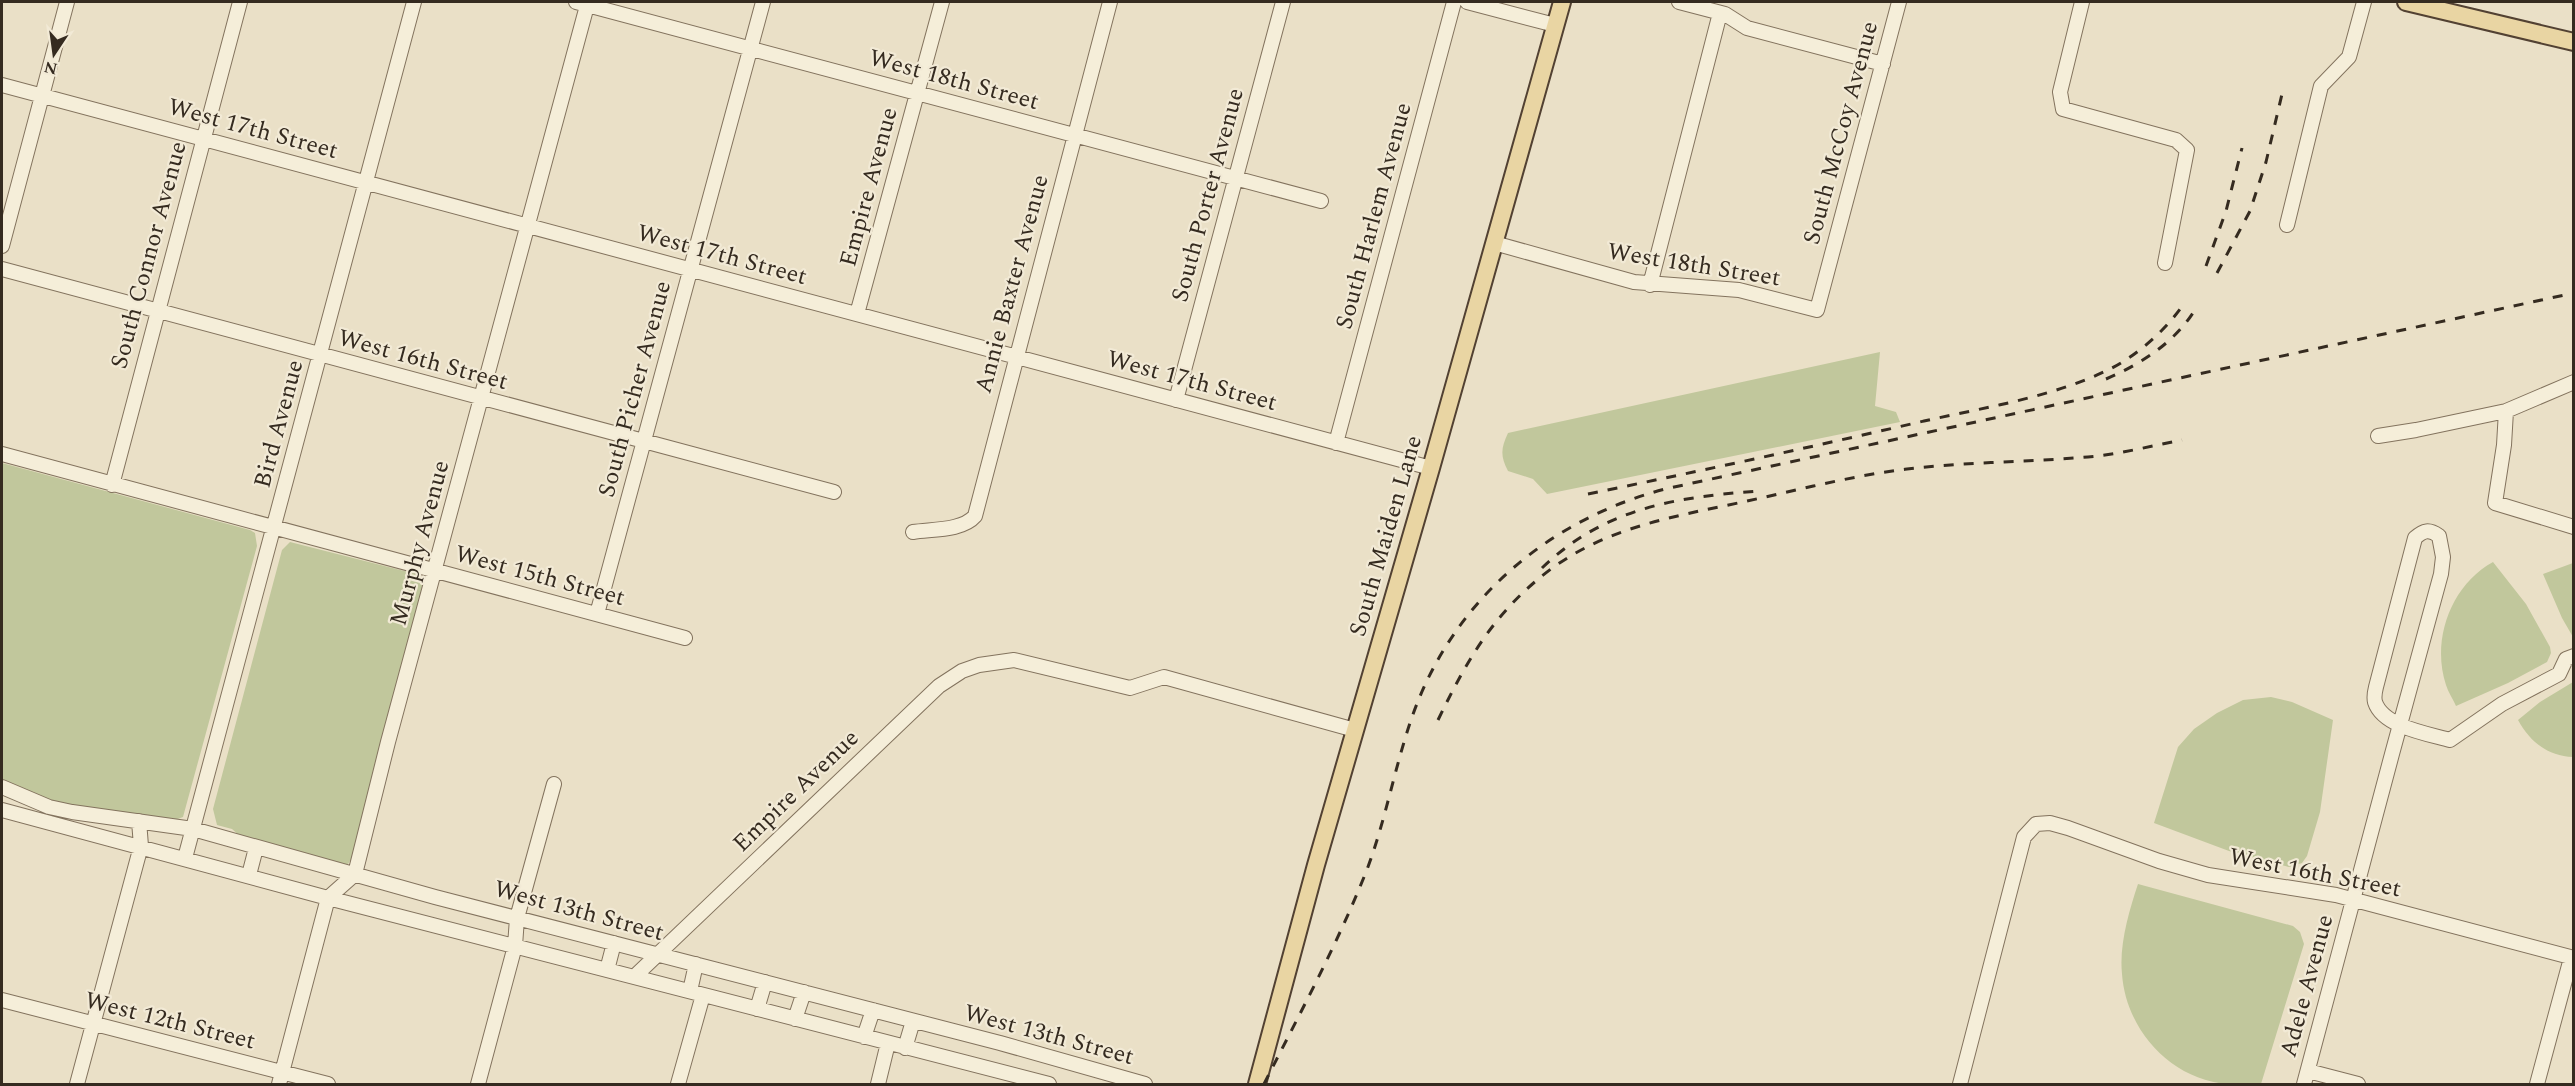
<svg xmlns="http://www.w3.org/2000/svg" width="2575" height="1086" font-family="Spectral,serif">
<rect width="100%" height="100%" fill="#eae0c7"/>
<path fill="#c1c79c" d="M 1880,352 L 1875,406 L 1896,412 L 1900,422 L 1547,494 L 1533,479 L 1508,471 C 1500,456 1501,448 1508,433 Z
M 2,463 L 250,530 L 255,533 L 257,546 L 183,817 L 175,820 L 70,810 L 2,781 Z
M 290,542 L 420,575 L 426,581 L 352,858 L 348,864 L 341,864 L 241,837 L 232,829 L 217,825 L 213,809 L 282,550 Z
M 2493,562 L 2526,604 L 2550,647 L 2551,653 L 2547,662 L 2508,683 L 2456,706 C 2453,699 2448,692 2446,685 C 2431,640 2451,585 2493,562 Z
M 2573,563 L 2574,563 L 2573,637 L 2562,618 L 2543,574 Z
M 2573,682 L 2574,682 L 2573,757 C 2548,756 2530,742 2518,720 L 2540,702 Z
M 2271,697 L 2292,702 L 2333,720 L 2320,812 L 2307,856 L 2302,863 L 2289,867 L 2229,851 L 2154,823 L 2178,747 L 2194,729 L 2217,713 L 2243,700 Z
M 2138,884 L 2293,926 L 2300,932 L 2304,944 L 2261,1084 C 2250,1085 2239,1085 2228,1084 C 2171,1080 2126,1030 2122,974 C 2119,945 2129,911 2138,884 Z"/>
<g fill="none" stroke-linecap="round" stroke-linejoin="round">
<g stroke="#83735e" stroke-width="16">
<path id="minor" d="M 576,2 L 1321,201
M 1467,2 L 1555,25
M 1679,2 L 1725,14 L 1747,28 L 1883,64
M 2082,2 L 2060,92 L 2063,109 L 2176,140 L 2187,150 L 2165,263
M 2,85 L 1431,468
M 2287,225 L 2321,86 L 2349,57 L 2364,2
M 1494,243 L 1634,282 L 1739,290 L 1817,310 L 1899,2
M 2,246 L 67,2
M 2,269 L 834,492
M 1650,285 L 1720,13
M 857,314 L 942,2
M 1176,400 L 1283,2
M 2506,411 L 2504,445 L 2495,503 L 2574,527
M 2378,436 L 2416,430 L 2506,411 L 2574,382
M 1336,443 L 1454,2
M 2,454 L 685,638
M 112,485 L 240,2
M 913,532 C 932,529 962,531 975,516 L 1110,2
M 597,614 L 763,2
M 2,787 L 49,807 L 72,812 L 193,829 L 435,897 L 1000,1043 L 1145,1084
M 2,810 L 328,898 L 1049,1084
M 185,858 L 414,2
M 249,875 L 256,848
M 607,970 L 614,943
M 634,977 L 939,686 L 962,671 L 979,665 L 1014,660 L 1130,688 L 1164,677 L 1355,730
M 690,991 L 696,964
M 2,1000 L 328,1084
M 757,1009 L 765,982
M 795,1019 L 804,992
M 864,1037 L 873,1010
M 905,1048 L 913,1021
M 2308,1071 L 2358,1084
M 77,1084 L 141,846 L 139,821
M 279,1084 L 328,898 L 355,874 L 388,742 L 588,2
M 478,1084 L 515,946 L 517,918 L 554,784
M 678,1084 L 703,995
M 878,1084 L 888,1043
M 1960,1084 L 2024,837 L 2036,824 L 2050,823 L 2068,828 L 2159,861 L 2208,875 L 2336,895 L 2574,958
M 2304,1084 L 2392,754 L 2441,574 L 2443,557 L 2439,536 C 2429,529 2424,530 2415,538 L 2376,687 C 2375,691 2374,698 2375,702 C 2383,727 2429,734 2450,740 L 2502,704 L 2559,674 L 2566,659 L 2574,656
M 2537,1084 L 2571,958"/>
</g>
<g stroke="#524132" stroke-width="20">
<path id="major" d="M 2406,2 L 2574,42
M 1257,1084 L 1316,865 L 1431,468 L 1562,2"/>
</g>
<use href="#minor" stroke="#f5eed9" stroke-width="14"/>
<use href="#major" stroke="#e9d5a3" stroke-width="16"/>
<path stroke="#352b20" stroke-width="3" stroke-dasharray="10 10" stroke-linecap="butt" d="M 2206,266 L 2226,211 L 2242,148
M 2217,273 L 2250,211 L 2266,162 L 2282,94
M 2106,379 C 2141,364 2176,342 2196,308
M 1588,494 C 1700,471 1812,447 1924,421 C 1987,407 2054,397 2112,368 C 2139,354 2168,328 2185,302
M 1542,568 C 1604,508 1676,497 1759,491
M 1438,720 C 1468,658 1495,611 1551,569 C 1607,528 1671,517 1738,503 C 1794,491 1850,476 1907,469 C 1967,462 2028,462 2088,457 C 2120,454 2151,446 2182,440
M 1264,1084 C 1299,1015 1337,945 1366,872 C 1385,823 1394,770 1411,720 C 1451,602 1547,520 1665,489 L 2574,293"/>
</g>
<g text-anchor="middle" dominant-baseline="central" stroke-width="4.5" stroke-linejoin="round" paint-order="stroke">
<g font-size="24" fill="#352b20" stroke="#f2ead6">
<text transform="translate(954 80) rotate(15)">West 18th Street</text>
<text transform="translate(253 129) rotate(15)">West 17th Street</text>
<text transform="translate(1841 133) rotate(-75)">South McCoy Avenue</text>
<text transform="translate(869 187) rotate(-75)">Empire Avenue</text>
<text transform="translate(1208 195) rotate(-75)">South Porter Avenue</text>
<text transform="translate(1374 216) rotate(-75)">South Harlem Avenue</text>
<text transform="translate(149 255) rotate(-75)">South Connor Avenue</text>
<text transform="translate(722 255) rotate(15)">West 17th Street</text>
<text transform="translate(1694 265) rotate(9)">West 18th Street</text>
<text transform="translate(1012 284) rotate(-75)">Annie Baxter Avenue</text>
<text transform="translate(423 360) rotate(15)">West 16th Street</text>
<text transform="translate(1192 381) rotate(15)">West 17th Street</text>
<text transform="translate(635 389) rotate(-75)">South Picher Avenue</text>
<text transform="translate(279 424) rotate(-75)">Bird Avenue</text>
<text transform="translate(1386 536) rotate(-74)">South Maiden Lane</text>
<text transform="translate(420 543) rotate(-75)">Murphy Avenue</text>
<text transform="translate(540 576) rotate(15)">West 15th Street</text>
<text transform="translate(796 791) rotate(-44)">Empire Avenue</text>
<text transform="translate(2315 873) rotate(11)">West 16th Street</text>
<text transform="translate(579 911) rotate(15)">West 13th Street</text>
<text transform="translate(2307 986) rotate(-75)">Adele Avenue</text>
<text transform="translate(170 1021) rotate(14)">West 12th Street</text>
<text transform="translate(1049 1035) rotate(15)">West 13th Street</text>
</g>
</g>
<rect width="2575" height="1086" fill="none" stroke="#352b20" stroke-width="6"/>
<g transform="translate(54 54) rotate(193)" stroke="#f2ead6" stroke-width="4.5" paint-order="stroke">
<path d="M0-4.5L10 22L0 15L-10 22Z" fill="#352b20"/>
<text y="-9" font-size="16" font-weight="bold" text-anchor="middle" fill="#352b20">N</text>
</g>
</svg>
